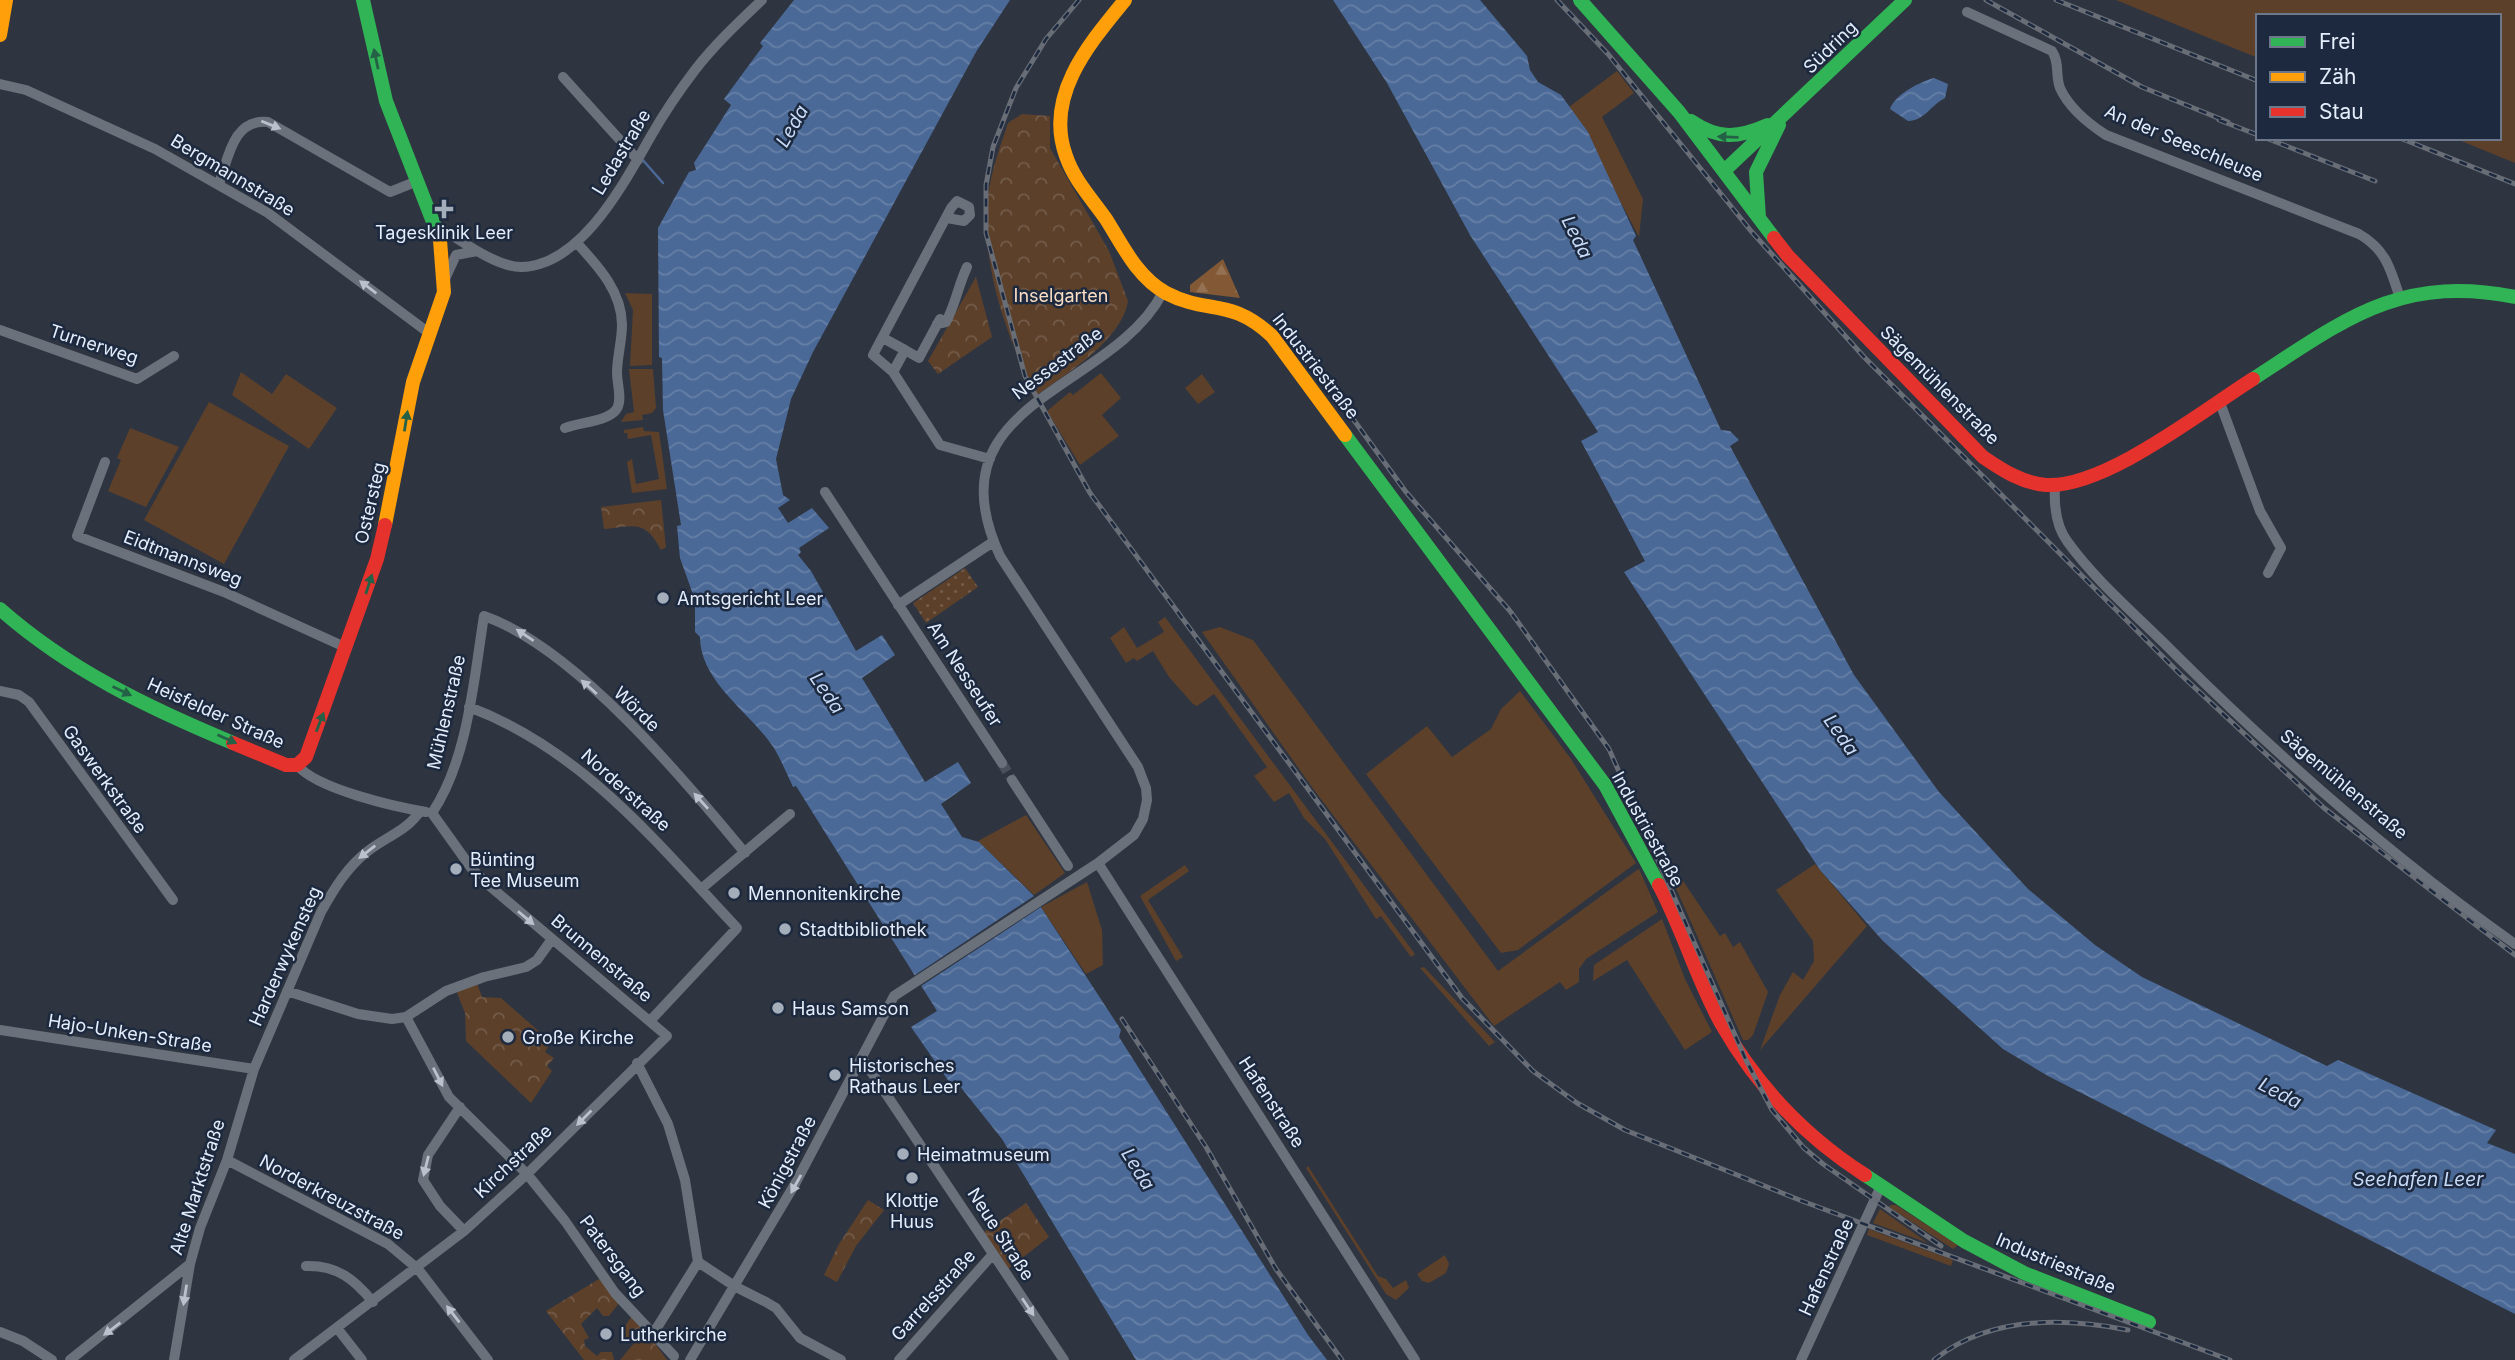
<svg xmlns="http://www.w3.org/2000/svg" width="2515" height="1360" font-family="Inter,sans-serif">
<defs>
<pattern id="forest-firs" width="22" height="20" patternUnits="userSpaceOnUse" patternTransform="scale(1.75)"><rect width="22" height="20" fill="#835935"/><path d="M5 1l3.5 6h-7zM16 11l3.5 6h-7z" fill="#947153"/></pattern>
<pattern id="park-crowns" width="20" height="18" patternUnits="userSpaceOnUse" patternTransform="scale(1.75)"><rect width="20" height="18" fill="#5c402a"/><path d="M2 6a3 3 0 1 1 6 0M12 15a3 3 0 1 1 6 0" fill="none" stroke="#735c4a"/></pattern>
<pattern id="garden-dots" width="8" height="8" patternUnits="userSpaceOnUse" patternTransform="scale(1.75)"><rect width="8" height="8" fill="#5c402a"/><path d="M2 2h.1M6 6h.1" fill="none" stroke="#735c4a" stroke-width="1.8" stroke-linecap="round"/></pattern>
<pattern id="water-waves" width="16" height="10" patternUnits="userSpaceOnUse" patternTransform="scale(1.75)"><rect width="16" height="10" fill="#4b6997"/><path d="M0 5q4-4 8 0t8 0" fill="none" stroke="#657fa6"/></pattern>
</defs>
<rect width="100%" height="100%" fill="#2e3541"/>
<path fill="#5c402a" d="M 2116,0 L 2515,0 L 2515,163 L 2454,138 L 2499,138 L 2499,16 L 2258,16 L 2258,58 Z
M 1617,71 L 1634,93 L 1602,117 L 1643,199 L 1639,237 L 1608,178 L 1588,132 L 1569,107 Z
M 625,293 L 652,294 L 652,365 L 630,366 L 633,310 Z
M 629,369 L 653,369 L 656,408 L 652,413 L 642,415 L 643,420 L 621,422 L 626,414 L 634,412 Z
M 241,372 L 272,394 L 286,374 L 337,408 L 309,449 L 232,395 Z
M 1101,373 L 1121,398 L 1102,415 L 1119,436 L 1080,465 L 1047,411 L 1070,392 L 1073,395 Z
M 1202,374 L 1215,392 L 1198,404 L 1185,388 Z
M 209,402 L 289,446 L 224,564 L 144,520 Z
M 643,427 L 644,431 L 659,432 L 667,489 L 632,493 L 627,462 L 632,459 L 636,484 L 659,479 L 651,435 L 628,439 L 627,433 L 624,433 L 624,430 Z
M 130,428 L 179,447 L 146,507 L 108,491 L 121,460 L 117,458 Z
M 1165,617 L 1415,954 L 1411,957 L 1381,916 L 1376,919 L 1325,839 L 1304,818 L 1289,793 L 1274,802 L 1254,776 L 1267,767 L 1214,694 L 1197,706 L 1193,704 L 1169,677 L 1153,651 L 1137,661 L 1134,658 L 1126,663 L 1110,638 L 1124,627 L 1137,648 L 1164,632 L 1158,622 Z
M 1220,627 L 1253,640 L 1498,971 L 1637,870 L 1639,869 L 1658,912 L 1586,959 L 1579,969 L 1579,982 L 1566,990 L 1560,982 L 1494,1026 L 1314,790 L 1202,632 Z
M 1520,691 L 1571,759 L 1636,863 L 1518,950 L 1501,953 L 1366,774 L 1427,726 L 1452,757 L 1491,729 L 1501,709 Z
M 1026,815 L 1065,873 L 1034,895 L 978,841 Z
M 1663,851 L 1720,936 L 1725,933 L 1733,947 L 1740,942 L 1768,992 L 1753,1035 L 1748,1040 L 1743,1040 L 1661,854 Z
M 1815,864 L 1867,926 L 1760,1050 L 1780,995 L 1793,972 L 1803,980 L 1814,961 L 1813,941 L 1776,890 Z
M 1185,865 L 1189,871 L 1148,900 L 1183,957 L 1176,961 L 1140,896 Z
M 1087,882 L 1102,930 L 1103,965 L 1086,974 L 1041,907 Z
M 1662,919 L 1685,979 L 1712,1032 L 1685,1050 L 1627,960 L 1593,981 L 1594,965 Z
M 1424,967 L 1495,1042 L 1489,1046 L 1420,968 Z
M 1308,1166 L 1378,1276 L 1386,1279 L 1393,1288 L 1406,1280 L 1409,1288 L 1396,1300 L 1386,1294 L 1306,1168 Z
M 1891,1205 L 1896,1205 L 1958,1245 L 1953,1249 L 1889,1207 Z
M 1880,1209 L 1928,1243 L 1873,1223 Z
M 1869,1229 L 1953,1260 L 1951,1266 L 1867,1235 Z
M 1445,1255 L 1449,1264 L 1446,1273 L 1429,1283 L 1422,1281 L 1417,1274 Z"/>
<path fill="url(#forest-firs)" d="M 1223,259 L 1240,298 L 1190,292 L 1190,285 Z"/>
<path fill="url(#park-crowns)" d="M 1022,114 L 1050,116 L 1050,148 L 1109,251 L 1128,301 C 1122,340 1066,374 1037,395 C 1007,339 983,271 987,206 C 989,177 999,150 1008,123 Z
M 976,277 L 992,337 L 938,374 L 928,361 Z
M 661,500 L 666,547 L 661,550 C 645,519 634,526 604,529 L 601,507 Z
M 476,981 L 482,997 L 501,998 L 551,1042 L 545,1052 L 554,1058 L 547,1066 L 552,1071 L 531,1103 L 466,1041 L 465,1013 L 456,990 Z
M 868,1200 L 884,1210 L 856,1246 L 837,1282 L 824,1275 L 839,1244 Z
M 1026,1203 L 1049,1237 L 1008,1269 L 984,1232 Z
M 599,1279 L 641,1324 L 667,1360 L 620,1360 L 635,1342 L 630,1336 L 626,1340 L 624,1338 L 622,1330 L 632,1316 L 619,1303 L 609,1316 L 603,1316 L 597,1308 L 581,1324 L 589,1338 L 584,1340 L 585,1346 L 597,1356 L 601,1352 L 612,1352 L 614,1360 L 584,1360 L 546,1311 Z"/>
<path fill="url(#garden-dots)" d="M 965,568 L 978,587 L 926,623 L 913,603 Z"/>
<path fill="url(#water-waves)" d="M 794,0 L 1010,0 L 976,52 L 813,352 L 791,399 L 776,459 L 783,495 L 790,500 L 778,508 L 788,523 L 812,508 L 829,528 L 799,548 L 801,552 L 798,555 L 811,571 L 856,651 L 882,635 L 895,655 L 862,678 L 925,782 L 958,762 L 971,783 L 941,804 L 962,837 L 979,842 L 1033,895 L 1121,1030 L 1119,1037 L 1308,1335 L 1327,1360 L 1136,1360 L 1002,1139 L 955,1080 L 950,1083 L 911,1027 L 937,1011 L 796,786 L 793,787 C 787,774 781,760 774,748 C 751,713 700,682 700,637 L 695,632 L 695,600 L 680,558 L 677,526 L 681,525 L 663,410 L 662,358 L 659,357 L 658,228 L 689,172 L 696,170 L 694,163 L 731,105 L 724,99 L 763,46 L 760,43 Z
M 1333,0 L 1480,0 L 1527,56 L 1530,70 L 1538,82 L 1561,95 L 1588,132 L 1636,236 L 1633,240 L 1721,430 L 1730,431 L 1739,440 L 1730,446 L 1854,675 L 1939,792 L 2028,889 L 2095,945 L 2142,977 L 2327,1066 L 2338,1060 L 2496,1130 L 2487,1143 L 2515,1154 L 2515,1314 L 2048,1076 L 2003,1049 L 1883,941 L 1820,870 L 1624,572 L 1645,561 L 1581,441 L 1598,432 L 1470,235 L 1387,83 Z
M 1934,78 L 1948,84 L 1945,98 C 1931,105 1924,121 1908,121 L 1890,109 C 1895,94 1920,82 1934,78 Z"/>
<path fill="#2e3541" d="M 1037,894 L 1044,905 L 918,988 L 912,977 Z"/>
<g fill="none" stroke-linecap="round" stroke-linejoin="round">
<path stroke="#4b6997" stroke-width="2.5" d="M 641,158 L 663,183"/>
<path stroke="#49515d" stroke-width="10" stroke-dasharray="10 5" stroke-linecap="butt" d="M 1002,763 L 1012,780"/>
<path stroke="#6b717b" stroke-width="10" d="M 1967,12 L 2052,51 C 2060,63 2055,75 2060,88 C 2069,108 2089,124 2106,135 L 2359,234 C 2385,249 2390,267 2399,295
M 563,77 L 638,160
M 0,84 L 26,90 L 155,149 L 268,213 L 429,333
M 219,184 C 228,159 233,118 268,122 L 390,192 L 415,182
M 947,218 L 964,221 L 970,215 L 969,207 L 957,201 L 951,208 L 873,355 L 893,372 L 940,445 L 990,459
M 435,225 C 458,238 495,267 521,267 C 582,266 625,181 651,136 C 664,113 679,91 695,70 C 715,44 739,22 762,0
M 445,279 L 456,255 L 477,251
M 937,324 L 946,322 C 956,303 958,286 967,267
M 0,330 L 137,379 L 174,356
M 883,338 L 905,350 L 893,372
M 905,350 L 919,358 L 940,319
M 2219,400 L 2260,511 L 2281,548 L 2268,573
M 565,428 C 579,422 606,422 616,410 C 623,401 617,384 617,373 C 617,357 622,341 622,325 C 622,291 597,265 576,242
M 105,462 L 77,536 L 224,592 L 347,648
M 2055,486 C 2054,504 2056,526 2067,541 C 2097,583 2141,619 2177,656 C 2283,761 2393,858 2515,944
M 825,492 L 1002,763
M 898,605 L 993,542
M 0,691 L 19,695 L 29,702 L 173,900
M 469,707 C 582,749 657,843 737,928 L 650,1021
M 297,765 C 316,789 396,807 426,812
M 1012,780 L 1068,866
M 432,813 C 468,760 474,678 484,616 C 574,647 684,779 745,853
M 1098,863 L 1415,1360
M 701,889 L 790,814
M 287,991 L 358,1014 L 392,1019 L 406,1017 L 446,991 L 484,977 L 526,967 L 537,960 L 552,939
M 406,1017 L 449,1097 L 527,1174 L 565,1221 L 615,1293 L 674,1356
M 0,1030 L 254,1069
M 862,1058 L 1064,1360
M 637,1063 L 668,1124 L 685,1180 L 698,1262 L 736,1287 L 766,1302 L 776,1308 L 800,1338 L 841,1360
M 460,1107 L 428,1155 L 423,1180 L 440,1206 L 464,1231
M 227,1160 L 388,1244 L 418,1269 L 488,1360
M 306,1266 C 337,1265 354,1279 373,1302
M 337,1328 L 362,1360
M 0,1332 L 23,1341 L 52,1360
M 653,1334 L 698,1262
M 70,1360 L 190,1264
M 174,1360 L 190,1264 L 200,1228 L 227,1160 L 254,1069 L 321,912 C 334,889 347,867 368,851 C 386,837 408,830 420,811
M 294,1360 L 464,1231 L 527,1174 L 667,1036 L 492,888 L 472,869 L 432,813
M 690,1360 L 795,1184 L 894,996 L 1098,863 L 1134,835 L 1143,819 L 1147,800 L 1146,788 L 1138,767 L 1000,556 C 928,400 1112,392 1163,292
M 899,1360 L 993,1254
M 1801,1360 L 1880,1188"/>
<path stroke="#30b455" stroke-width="14" d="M 363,0 L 386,101 L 440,240
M 1580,0 L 1679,112 L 1774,238
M 1691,121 C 1719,140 1738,138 1768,125
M 1724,171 L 1905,0
M 1759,218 L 1756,172 L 1779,125
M 2253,379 C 2344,320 2400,274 2515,297
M 1345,435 L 1605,785 L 1659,885
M 0,609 C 69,670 149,708 233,743
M 1865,1175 L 1964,1241 L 2024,1273 L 2149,1322"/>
<path stroke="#ff9f0a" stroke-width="14" d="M 1125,0 C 1089,44 1044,96 1066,156 C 1074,180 1092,199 1106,219 C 1123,246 1137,277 1166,293 C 1208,315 1230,297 1272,336 L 1345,435
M 0,35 L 6,0
M 385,525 L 413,382 L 444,292 L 440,240"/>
<path stroke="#e5322d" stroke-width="14" d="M 1774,238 L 1788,256 L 1983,457 C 2002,470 2022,483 2046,485 C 2105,488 2202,411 2253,379
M 233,743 L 286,765 L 297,765 L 306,757 L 377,559 L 385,525
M 1659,885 C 1683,930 1697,980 1721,1023 C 1756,1085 1806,1137 1865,1175"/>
<g stroke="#686d76" stroke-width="5">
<path id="rail" d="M 1079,0 L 1046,39 L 1016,88 L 993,147 L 986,185 L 986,233 L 1025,376 L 1090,493 L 1462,998 L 1533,1071 L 1577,1103 L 1625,1130 L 1802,1201 L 2230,1360
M 1557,0 L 1608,54 L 1751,231 L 1864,357 L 2179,673 L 2324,808 L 2515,955
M 1986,0 L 2142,87 L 2228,122
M 2056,0 L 2258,81
M 2219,120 L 2258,135
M 2266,138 L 2375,181
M 2400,138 L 2515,184
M 1332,390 L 1406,492 L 1510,611 L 1609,749 L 1746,1060 L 1772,1110 L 1804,1148 L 1823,1164 L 1941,1246
M 1122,1019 L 1206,1147 L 1276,1269 L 1342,1360
M 1934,1360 C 1988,1316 2062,1317 2128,1330"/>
</g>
<use href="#rail" stroke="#1c293e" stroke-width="2.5" stroke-dasharray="8" stroke-linecap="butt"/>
</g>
<defs><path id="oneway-solid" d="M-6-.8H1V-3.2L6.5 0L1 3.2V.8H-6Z" transform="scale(1.75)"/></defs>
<g fill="#246147">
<use href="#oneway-solid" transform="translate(376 59) rotate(-102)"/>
<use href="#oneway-solid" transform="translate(1728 137) rotate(-178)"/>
<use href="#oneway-solid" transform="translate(406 421) rotate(-81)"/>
<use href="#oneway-solid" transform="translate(369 584) rotate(-72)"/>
<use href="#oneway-solid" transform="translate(122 691) rotate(26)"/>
<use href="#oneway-solid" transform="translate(320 722) rotate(-69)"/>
<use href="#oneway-solid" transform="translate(227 739) rotate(24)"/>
</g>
<g fill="#bac2ce">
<use href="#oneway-solid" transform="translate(271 125) rotate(22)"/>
<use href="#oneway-solid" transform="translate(368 287) rotate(-143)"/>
<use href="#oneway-solid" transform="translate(525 635) rotate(-146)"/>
<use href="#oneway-solid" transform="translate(589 687) rotate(-138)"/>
<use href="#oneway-solid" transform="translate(701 801) rotate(-132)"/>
<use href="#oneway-solid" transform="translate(367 852) rotate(142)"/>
<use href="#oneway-solid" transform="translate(526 918) rotate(40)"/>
<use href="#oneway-solid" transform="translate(438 1077) rotate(63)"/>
<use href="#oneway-solid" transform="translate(584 1118) rotate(135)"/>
<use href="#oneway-solid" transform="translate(426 1166) rotate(104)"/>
<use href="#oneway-solid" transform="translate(796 1184) rotate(119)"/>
<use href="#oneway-solid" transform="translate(185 1295) rotate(99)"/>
<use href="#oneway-solid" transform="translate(1028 1307) rotate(56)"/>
<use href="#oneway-solid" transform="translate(453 1314) rotate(-128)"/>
<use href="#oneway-solid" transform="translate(112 1329) rotate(143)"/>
</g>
<g fill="#a4adba" stroke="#1c293e" stroke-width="2.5">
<path d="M440.5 198.5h7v7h7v7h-7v7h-7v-7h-7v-7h7z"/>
<circle cx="663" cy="598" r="7"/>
<circle cx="456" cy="869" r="7"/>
<circle cx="734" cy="893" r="7"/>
<circle cx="785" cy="929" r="7"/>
<circle cx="778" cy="1008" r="7"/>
<circle cx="508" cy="1037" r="7"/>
<circle cx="835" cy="1075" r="7"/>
<circle cx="903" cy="1154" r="7"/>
<circle cx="912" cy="1178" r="7"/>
<circle cx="606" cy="1334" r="7"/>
</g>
<g text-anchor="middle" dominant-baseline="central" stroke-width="5" stroke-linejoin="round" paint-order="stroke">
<g font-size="18" fill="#e4edfb" stroke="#1c293e">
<text transform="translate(1830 47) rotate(-44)">Südring</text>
<text transform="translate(2184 143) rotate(23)">An der Seeschleuse</text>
<text transform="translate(621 152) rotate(-59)">Ledastraße</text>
<text transform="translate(233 175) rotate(31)">Bergmannstraße</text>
<text transform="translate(94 344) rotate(18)">Turnerweg</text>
<text transform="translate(1057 363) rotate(-37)">Nessestraße</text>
<text transform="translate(1316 366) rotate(52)">Industriestraße</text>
<text transform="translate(1940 385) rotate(45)">Sägemühlenstraße</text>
<text transform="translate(370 503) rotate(-77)">Ostersteg</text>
<text transform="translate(183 558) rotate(21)">Eidtmannsweg</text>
<text transform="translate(965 674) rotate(57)">Am Nesseufer</text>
<text transform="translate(637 709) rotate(44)">Wörde</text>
<text transform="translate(446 712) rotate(-77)">Mühlenstraße</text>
<text transform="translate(216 713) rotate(24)">Heisfelder Straße</text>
<text transform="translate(105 779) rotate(54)">Gaswerkstraße</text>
<text transform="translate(2344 784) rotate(40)">Sägemühlenstraße</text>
<text transform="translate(626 790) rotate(42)">Norderstraße</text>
<text transform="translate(1648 829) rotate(61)">Industriestraße</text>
<text transform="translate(285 956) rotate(-66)">Harderwykensteg</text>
<text transform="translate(602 958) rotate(40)">Brunnenstraße</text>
<text transform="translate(130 1033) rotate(9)">Hajo-Unken-Straße</text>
<text transform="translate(1272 1102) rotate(57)">Hafenstraße</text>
<text transform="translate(513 1161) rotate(-43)">Kirchstraße</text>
<text transform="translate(787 1162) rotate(-62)">Königstraße</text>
<text transform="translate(197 1187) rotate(-72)">Alte Marktstraße</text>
<text transform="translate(332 1197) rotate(28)">Norderkreuzstraße</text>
<text transform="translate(1001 1234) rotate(57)">Neue Straße</text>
<text transform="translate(613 1256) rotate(53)">Patersgang</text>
<text transform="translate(2056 1263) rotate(23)">Industriestraße</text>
<text transform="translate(1826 1267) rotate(-65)">Hafenstraße</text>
<text transform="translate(933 1295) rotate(-48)">Garrelsstraße</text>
</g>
<g font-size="18" fill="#e4edfb" stroke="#1c293e" text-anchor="start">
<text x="444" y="232" text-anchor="middle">Tagesklinik Leer</text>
<text x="677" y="598">Amtsgericht Leer</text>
<text x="470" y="859">Bünting<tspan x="470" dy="21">Tee Museum</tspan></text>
<text x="748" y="893">Mennonitenkirche</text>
<text x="799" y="929">Stadtbibliothek</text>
<text x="792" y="1008">Haus Samson</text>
<text x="522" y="1037">Große Kirche</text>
<text x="849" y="1065">Historisches<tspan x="849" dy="21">Rathaus Leer</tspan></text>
<text x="917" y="1154">Heimatmuseum</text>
<text x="912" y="1200" text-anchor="middle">Klottje<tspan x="912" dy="21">Huus</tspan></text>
<text x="620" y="1334">Lutherkirche</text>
</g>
<g font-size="18" fill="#fbddc4" stroke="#1c293e">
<text x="1061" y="295">Inselgarten</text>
</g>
<g font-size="19" font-style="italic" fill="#c8dcfa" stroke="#1c293e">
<text transform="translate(792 126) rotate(-60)">Leda</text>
<text transform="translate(1577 237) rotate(63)">Leda</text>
<text transform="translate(827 693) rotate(56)">Leda</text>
<text transform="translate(1841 735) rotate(55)">Leda</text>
<text transform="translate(2280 1093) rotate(27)">Leda</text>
<text transform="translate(1138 1169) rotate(58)">Leda</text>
<text x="2418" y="1179">Seehafen Leer</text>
</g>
</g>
<rect x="2256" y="14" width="245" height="126" fill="#1c293e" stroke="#6c778a" stroke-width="2"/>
<rect x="2270" y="37" width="35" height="10" fill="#30b455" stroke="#6c778a" stroke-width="2"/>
<text x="2319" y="49" font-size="21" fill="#e4edfb">Frei</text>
<rect x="2270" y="72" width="35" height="10" fill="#ff9f0a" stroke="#6c778a" stroke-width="2"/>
<text x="2319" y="84" font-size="21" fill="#e4edfb">Zäh</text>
<rect x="2270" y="107" width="35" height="10" fill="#e5322d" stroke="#6c778a" stroke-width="2"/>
<text x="2319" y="119" font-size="21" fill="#e4edfb">Stau</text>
</svg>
